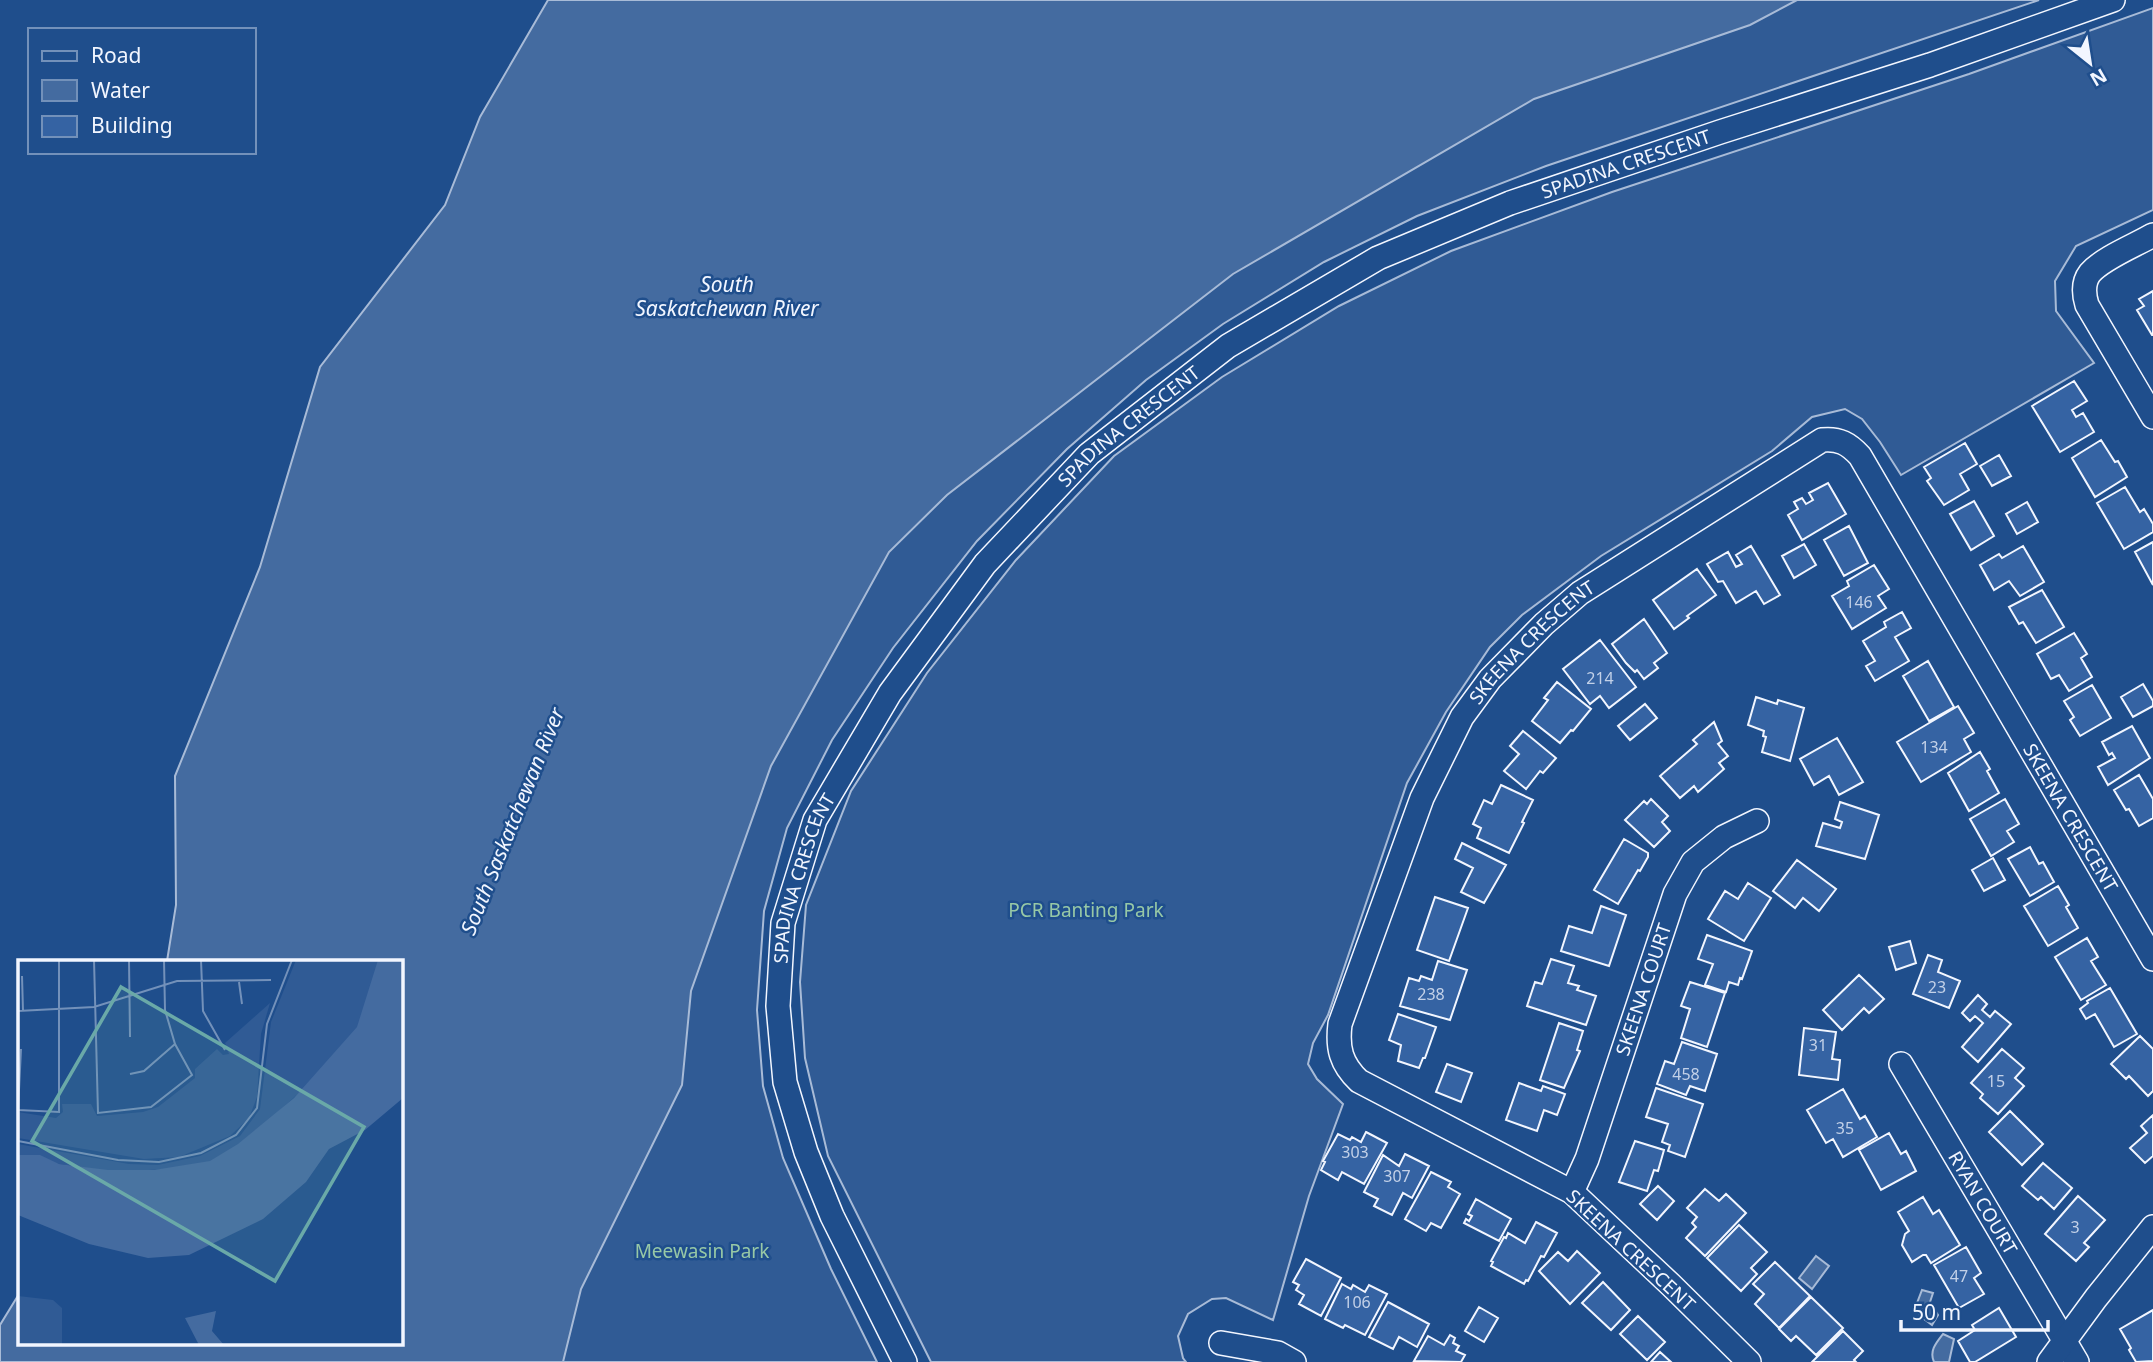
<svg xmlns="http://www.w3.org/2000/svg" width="2153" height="1362" font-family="'Noto Sans',sans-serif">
<rect width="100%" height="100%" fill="#1f4e8c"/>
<path fill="#305b95" stroke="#a8bbd7" stroke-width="2" d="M 1758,0 L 2039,0 L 1546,166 L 1417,216 L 1324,262 L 1223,324 L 1146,380 L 1067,449 L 977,541 L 893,648 L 832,740 L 787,828 L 764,911 L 757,1010 L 763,1086 L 783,1158 L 831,1269 L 877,1362 L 542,1362 L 734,811 L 883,527 L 1046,395 L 1476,111 Z
M 2153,8 L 2153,210 L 2076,246 L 2055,281 L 2056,311 L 2094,363 L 1901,475 L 1880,442 L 1862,419 L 1845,409 L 1812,417 L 1772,451 L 1601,556 L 1522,615 L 1490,647 L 1446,712 L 1407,783 L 1328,1015 L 1313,1043 L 1308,1064 L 1317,1079 L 1343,1104 L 1309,1196 L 1273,1320 L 1226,1298 L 1212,1299 L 1188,1314 L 1178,1336 L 1183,1358 L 1186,1362 L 931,1362 L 828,1156 L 805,1058 L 800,982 L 806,905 L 851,791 L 927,673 L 1016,560 L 1114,456 L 1222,377 L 1339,306 L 1451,251 L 1612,192 L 1969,74 Z"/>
<path fill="#446ba0" stroke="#a8bbd7" stroke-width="2" d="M 548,0 L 1797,0 L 1750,25 L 1534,99 L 1233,274 L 947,495 L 889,552 L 771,766 L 691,991 L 682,1085 L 581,1289 L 563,1362 L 0,1362 L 0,1325 L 19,1294 L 19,1343 L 401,1343 L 401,961 L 167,961 L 176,905 L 175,776 L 260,567 L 320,367 L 445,205 L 480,117 Z
M 1816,1256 L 1829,1266 L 1812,1289 L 1799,1278 Z
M 1922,1290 L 1933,1293 L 1930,1302 L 1938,1315 L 1932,1325 L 1920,1316 L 1917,1303 Z
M 1943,1334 L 1954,1339 L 1949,1362 L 1934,1362 C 1929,1351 1936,1343 1943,1334 Z"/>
<path fill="#3563a3" stroke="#f2f6ff" stroke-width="2" d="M 2153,291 L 2153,335 L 2152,335 L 2137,310 L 2144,306 L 2139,299 Z
M 2074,381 L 2087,401 L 2072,410 L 2076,417 L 2083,413 L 2094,432 L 2060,452 L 2032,406 Z
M 2101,440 L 2115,462 L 2118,461 L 2127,477 L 2095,497 L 2072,458 Z
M 1965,443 L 1977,464 L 1960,474 L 1969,490 L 1944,505 L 1927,481 L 1931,478 L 1924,467 Z
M 1999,455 L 2011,476 L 1992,486 L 1980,466 Z
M 1828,483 L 1846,514 L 1802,540 L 1788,515 L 1798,509 L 1794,502 L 1802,498 L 1806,504 L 1813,500 L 1809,493 Z
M 2125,487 L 2140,512 L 2144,509 L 2153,524 L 2153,532 L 2124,549 L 2097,503 Z
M 1974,501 L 1994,536 L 1971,550 L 1950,514 Z
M 2027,502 L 2038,522 L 2017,534 L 2006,514 Z
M 1849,526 L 1868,563 L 1844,576 L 1824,540 Z
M 2153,542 L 2153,585 L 2135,552 Z
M 1804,544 L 1816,565 L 1794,578 L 1782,556 Z
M 1751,546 L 1780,595 L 1764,604 L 1756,591 L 1736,603 L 1723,581 L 1718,582 L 1707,564 L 1728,552 L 1736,567 L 1742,564 L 1736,555 Z
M 2023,546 L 2044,582 L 2020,596 L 2009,581 L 1994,590 L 1980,565 L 1999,554 L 2002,558 Z
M 1874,565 L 1889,589 L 1878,596 L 1886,608 L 1852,629 L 1832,596 L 1849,586 L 1847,581 Z
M 1697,569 L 1716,595 L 1687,616 L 1689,618 L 1674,629 L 1653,600 Z
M 2042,590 L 2064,627 L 2036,643 L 2023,622 L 2019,624 L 2009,607 Z
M 1902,612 L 1911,628 L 1895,637 L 1909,661 L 1875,681 L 1866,666 L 1875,661 L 1863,641 L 1886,627 L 1884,622 Z
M 1644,619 L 1667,653 L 1654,663 L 1658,668 L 1644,679 L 1637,670 L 1635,672 L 1626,663 L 1612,644 Z
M 2074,633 L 2087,654 L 2081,658 L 2092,677 L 2069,691 L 2059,675 L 2051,679 L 2037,654 Z
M 1600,640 L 1636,687 L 1609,708 L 1600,696 L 1590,704 L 1563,669 Z
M 1928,661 L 1954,707 L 1929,721 L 1903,676 Z
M 1557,682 L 1591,709 L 1573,731 L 1571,730 L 1560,743 L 1532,721 L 1548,700 L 1544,698 Z
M 2143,684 L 2153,701 L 2153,706 L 2133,717 L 2121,697 Z
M 2092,685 L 2111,718 L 2080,736 L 2070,720 L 2074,717 L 2064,701 Z
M 1756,697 L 1777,704 L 1778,700 L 1804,708 L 1790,761 L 1762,752 L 1766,737 L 1763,736 L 1764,731 L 1748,725 Z
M 1645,704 L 1657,718 L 1630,740 L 1618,726 Z
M 1958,706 L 1974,733 L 1964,739 L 1971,752 L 1921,782 L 1897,742 Z
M 1714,722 L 1722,741 L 1718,744 L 1728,756 L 1719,763 L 1724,769 L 1698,792 L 1694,786 L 1680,798 L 1660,776 L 1697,744 L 1693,740 Z
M 2132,726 L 2150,758 L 2108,785 L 2098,767 L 2115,758 L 2112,753 L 2109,755 L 2102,742 Z
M 1523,731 L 1556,758 L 1543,773 L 1540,771 L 1526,789 L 1504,771 L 1519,754 L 1510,746 Z
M 1837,738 L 1863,782 L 1839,795 L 1829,776 L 1814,785 L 1800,759 Z
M 1980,752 L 1990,769 L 1987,771 L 1999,793 L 1969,811 L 1948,773 Z
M 2139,775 L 2153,799 L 2153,818 L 2139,826 L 2129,809 L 2126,810 L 2114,790 Z
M 1501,785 L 1533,800 L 1522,822 L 1524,823 L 1509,853 L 1477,838 L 1481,828 L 1473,824 L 1484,800 L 1492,804 Z
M 1651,799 L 1668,816 L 1662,822 L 1670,831 L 1654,847 L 1625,820 L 1644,801 L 1647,804 Z
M 2005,799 L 2019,824 L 2007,831 L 2014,842 L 1991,856 L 1970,819 Z
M 1840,802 L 1879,815 L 1865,859 L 1816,846 L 1823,823 L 1840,828 L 1842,822 L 1835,819 Z
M 1624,839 L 1648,853 L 1648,857 L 1640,871 L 1638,870 L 1618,904 L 1594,890 Z
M 1462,843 L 1506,865 L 1484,903 L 1461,892 L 1473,868 L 1455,859 Z
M 2030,847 L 2039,864 L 2043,862 L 2054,882 L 2030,896 L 2008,859 Z
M 1993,858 L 2005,880 L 1984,891 L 1972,870 Z
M 1797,860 L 1836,889 L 1819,911 L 1803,898 L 1795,908 L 1773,891 Z
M 1748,883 L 1771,898 L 1744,941 L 1708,919 L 1725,891 L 1738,899 Z
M 2058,886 L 2069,905 L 2066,907 L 2078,928 L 2048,946 L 2024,906 Z
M 1435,897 L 1468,908 L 1449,961 L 1417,950 Z
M 1601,906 L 1626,915 L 1609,966 L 1561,951 L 1569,926 L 1592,933 Z
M 1707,935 L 1752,951 L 1742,979 L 1740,978 L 1738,985 L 1729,982 L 1726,992 L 1705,985 L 1713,964 L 1698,959 Z
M 2087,938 L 2098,957 L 2091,961 L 2106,985 L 2081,1000 L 2055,957 Z
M 1910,941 L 1916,963 L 1896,970 L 1889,947 Z
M 1928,955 L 1942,960 L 1938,972 L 1960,981 L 1949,1008 L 1913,994 Z
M 1551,959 L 1574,966 L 1568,983 L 1579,986 L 1577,990 L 1596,996 L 1586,1025 L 1527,1006 L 1535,982 L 1542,984 Z
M 1438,961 L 1467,970 L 1450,1020 L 1400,1006 L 1409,978 L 1419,981 L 1421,976 L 1432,980 Z
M 1859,975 L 1884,999 L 1869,1013 L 1864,1008 L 1842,1030 L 1823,1010 Z
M 1690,982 L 1725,993 L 1707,1047 L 1681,1038 L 1690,1009 L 1681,1006 Z
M 2110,988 L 2137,1034 L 2114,1047 L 2095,1014 L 2086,1019 L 2080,1009 L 2088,1003 L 2087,1001 Z
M 1978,995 L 1987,1004 L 1982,1010 L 1990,1017 L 1995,1011 L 2011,1024 L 1978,1062 L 1962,1047 L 1983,1023 L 1975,1016 L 1970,1021 L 1962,1013 Z
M 1398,1014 L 1436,1027 L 1425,1058 L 1423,1058 L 1419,1068 L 1398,1061 L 1401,1045 L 1389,1040 Z
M 1559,1023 L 1583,1031 L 1577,1050 L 1580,1051 L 1564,1088 L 1540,1080 Z
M 1804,1028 L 1836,1032 L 1832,1059 L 1840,1060 L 1838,1080 L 1799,1075 Z
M 2140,1036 L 2153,1049 L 2153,1091 L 2148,1096 L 2129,1076 L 2126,1079 L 2111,1064 Z
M 1682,1042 L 1717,1054 L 1705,1091 L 1690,1086 L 1686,1095 L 1657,1084 L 1665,1061 L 1674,1064 Z
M 2002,1049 L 2024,1068 L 2015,1078 L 2024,1086 L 1998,1114 L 1980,1098 L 1983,1094 L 1971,1083 Z
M 1447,1064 L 1472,1073 L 1461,1102 L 1436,1092 Z
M 1519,1083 L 1541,1091 L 1543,1086 L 1565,1094 L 1557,1115 L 1544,1110 L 1537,1131 L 1506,1120 Z
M 1656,1088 L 1703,1104 L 1685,1157 L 1668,1151 L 1670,1145 L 1662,1142 L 1668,1124 L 1646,1117 Z
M 1843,1089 L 1860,1119 L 1865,1116 L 1877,1137 L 1843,1157 L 1833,1139 L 1826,1143 L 1807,1110 Z
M 2010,1111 L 2043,1144 L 2022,1165 L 1989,1132 Z
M 2153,1115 L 2153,1156 L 2145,1163 L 2130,1148 L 2147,1133 L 2141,1126 Z
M 1366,1132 L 1387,1143 L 1364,1184 L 1342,1172 L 1338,1180 L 1321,1170 L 1325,1162 L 1323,1161 L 1338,1134 L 1350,1140 L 1352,1137 L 1361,1142 Z
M 1889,1133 L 1901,1154 L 1906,1151 L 1916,1171 L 1881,1190 L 1859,1150 Z
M 1635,1141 L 1664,1150 L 1658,1171 L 1654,1170 L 1647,1191 L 1619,1182 Z
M 1405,1154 L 1429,1166 L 1412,1198 L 1403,1193 L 1392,1215 L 1374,1206 L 1378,1199 L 1364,1192 L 1383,1155 L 1399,1166 Z
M 2043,1163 L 2072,1188 L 2054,1209 L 2041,1197 L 2038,1200 L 2022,1186 Z
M 1431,1172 L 1451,1182 L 1448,1187 L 1460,1194 L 1441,1228 L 1431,1223 L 1426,1231 L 1405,1219 Z
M 1658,1186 L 1674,1201 L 1657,1220 L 1640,1204 Z
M 1705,1189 L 1719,1201 L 1726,1194 L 1746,1213 L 1705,1256 L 1686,1238 L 1696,1227 L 1692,1223 L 1697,1217 L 1687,1208 Z
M 2078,1196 L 2105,1220 L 2084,1243 L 2089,1247 L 2076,1261 L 2045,1234 Z
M 1923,1197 L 1933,1214 L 1939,1210 L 1960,1245 L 1931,1263 L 1926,1255 L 1923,1255 L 1912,1262 L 1902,1245 L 1905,1234 L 1909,1231 L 1898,1212 Z
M 1476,1199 L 1511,1219 L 1499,1241 L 1464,1223 L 1466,1219 L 1469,1221 L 1472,1216 L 1468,1214 Z
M 1536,1222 L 1557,1233 L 1544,1257 L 1541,1256 L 1528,1281 L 1526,1280 L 1524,1284 L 1491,1266 L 1493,1262 L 1491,1261 L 1504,1237 L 1506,1238 L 1508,1233 L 1525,1243 Z
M 1739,1225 L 1767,1252 L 1751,1268 L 1757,1274 L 1741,1291 L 1707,1258 Z
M 1966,1247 L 1981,1273 L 1974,1278 L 1984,1294 L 1959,1308 L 1934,1265 Z
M 1577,1251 L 1600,1273 L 1570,1304 L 1539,1271 L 1558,1252 L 1568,1261 Z
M 1306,1259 L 1341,1278 L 1321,1316 L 1299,1304 L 1304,1295 L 1296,1290 L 1299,1285 L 1293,1282 Z
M 1775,1262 L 1810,1296 L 1779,1328 L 1755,1304 L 1764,1294 L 1753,1284 Z
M 1603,1282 L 1630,1310 L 1611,1330 L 1582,1303 Z
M 1342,1284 L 1351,1289 L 1353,1285 L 1365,1292 L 1369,1285 L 1387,1294 L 1365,1335 L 1345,1325 L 1343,1328 L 1325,1319 Z
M 1811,1297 L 1843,1328 L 1816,1355 L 1796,1336 L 1791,1341 L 1779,1329 Z
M 1388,1302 L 1429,1324 L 1417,1347 L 1399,1337 L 1393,1349 L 1369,1337 Z
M 1479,1307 L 1498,1318 L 1484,1342 L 1465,1331 Z
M 1999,1308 L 2016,1337 L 1975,1362 L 1970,1362 L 1958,1341 L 1975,1330 L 1972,1325 Z
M 2153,1310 L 2153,1361 L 2136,1362 L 2129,1350 L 2131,1348 L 2120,1329 Z
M 1638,1316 L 1665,1342 L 1647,1360 L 1620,1334 Z
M 1843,1331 L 1863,1351 L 1854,1360 L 1856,1362 L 1812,1362 Z
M 1450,1335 L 1455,1338 L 1453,1343 L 1459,1346 L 1456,1351 L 1465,1355 L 1461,1362 L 1414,1361 L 1428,1336 L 1444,1345 Z
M 1660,1352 L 1671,1362 L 1651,1362 Z"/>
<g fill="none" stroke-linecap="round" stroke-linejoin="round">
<g stroke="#f2f6ff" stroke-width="26">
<g id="minor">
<path d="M 2153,235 C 2136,245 2103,258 2090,273 C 2083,282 2084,295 2087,305 L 2153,417"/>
<path id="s1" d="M 1901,1064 L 2077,1362"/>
<path id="s2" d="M 1572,1192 L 1587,1159 L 1675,894 L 1693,862 L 1724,837 L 1757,821"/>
<path d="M 1221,1343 L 1278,1353 L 1294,1362"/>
<path id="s3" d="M 905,1362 L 832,1216 L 806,1152 L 785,1082 L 778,1006 L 783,923 L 815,820 L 890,693 L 985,564 L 1089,454 L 1228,346 L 1378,258 L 1510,203 L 1720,132 L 1930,65 L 2113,0"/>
<path id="s4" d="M 1749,1362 L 1671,1285 L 1572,1192 L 1359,1081 C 1341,1064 1337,1048 1340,1024 L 1422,798 L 1462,717 L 1490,679 L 1544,624 L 1580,593 L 1822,440 C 1839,438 1849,444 1860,456 L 2153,959"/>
<path d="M 2049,1362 L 2096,1298 L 2153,1227"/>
</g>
</g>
<use href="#minor" stroke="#1f4e8c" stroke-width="23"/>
</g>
<g text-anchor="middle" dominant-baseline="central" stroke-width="5" stroke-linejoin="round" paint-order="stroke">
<g font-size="16" fill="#c3d1e8">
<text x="1859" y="602">146</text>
<text x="1600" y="678">214</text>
<text x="1934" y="747">134</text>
<text x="1937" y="987">23</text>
<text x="1431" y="994">238</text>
<text x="1818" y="1045">31</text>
<text x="1686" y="1074">458</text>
<text x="1996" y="1081">15</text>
<text x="1845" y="1128">35</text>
<text x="1355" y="1152">303</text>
<text x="1397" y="1176">307</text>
<text x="2075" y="1227">3</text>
<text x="1959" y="1276">47</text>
<text x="1357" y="1302">106</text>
</g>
<g font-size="19" fill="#f2f6ff" stroke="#1f4e8c">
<text stroke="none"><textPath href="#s3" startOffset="1647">SPADINA CRESCENT</textPath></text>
<text stroke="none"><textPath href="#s3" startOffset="1080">SPADINA CRESCENT</textPath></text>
<text stroke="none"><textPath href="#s4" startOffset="982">SKEENA CRESCENT</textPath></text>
<text stroke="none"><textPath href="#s4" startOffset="1799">SKEENA CRESCENT</textPath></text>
<text stroke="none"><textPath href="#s3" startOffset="513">SPADINA CRESCENT</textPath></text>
<text stroke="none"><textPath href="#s2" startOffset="215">SKEENA COURT</textPath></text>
<text stroke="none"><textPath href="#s1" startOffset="161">RYAN COURT</textPath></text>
<text transform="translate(1631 1250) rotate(43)">SKEENA CRESCENT</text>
</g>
<g font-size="19" fill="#97c8a6" stroke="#1f4e8c">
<text x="1086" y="910">PCR Banting Park</text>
<text x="702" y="1251">Meewasin Park</text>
</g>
<g font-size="21" font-style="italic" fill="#f2f6ff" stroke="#1f4e8c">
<text x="727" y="284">South<tspan x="727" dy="24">Saskatchewan River</tspan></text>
<text transform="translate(512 821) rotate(-68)">South Saskatchewan River</text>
</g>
</g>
<g transform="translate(18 960)">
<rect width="385" height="385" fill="#1f4e8c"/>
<path d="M 278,0 L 365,0 L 339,71 L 294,121 L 227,182 L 192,204 L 165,208 L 97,212 L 0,198 L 0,184 L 111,204 L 140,205 L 182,196 L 222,176 L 242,149 L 253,62 ZM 252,43 L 243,74 L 239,137 L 231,158 L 212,176 L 161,197 L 126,199 L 0,178 L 0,152 L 38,158 L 45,152 L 44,144 L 73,144 L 79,156 L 125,152 L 140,147 L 177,118 L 177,109 L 199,89 L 205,95 L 211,94 L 207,83 ZM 0,336 L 35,340 L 44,348 L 44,385 L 0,385 Z" fill="#305b95"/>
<path d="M 360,0 L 385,0 L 385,138 L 347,170 L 311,189 L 288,222 L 245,259 L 171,295 L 130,298 L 71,284 L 0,255 L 0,195 L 22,195 L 41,204 L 90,210 L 136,210 L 192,201 L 220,184 L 276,138 L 339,67 ZM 198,351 L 194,371 L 206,385 L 181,385 L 167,358 Z" fill="#446ba0"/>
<path fill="none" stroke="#7391ba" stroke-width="2" d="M 76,0 L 80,153 L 133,147 L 174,115 L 157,84 L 147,50 L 146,0M 111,0 L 112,77M 183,0 L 185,51 L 207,90M 4,16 L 5,51M 221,22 L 224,44M 0,51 L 76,47 L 159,21 L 253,20M 112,114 L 126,111 L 157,84M 0,150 L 41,152 L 41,0M 0,150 L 3,89M 0,181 L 100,200 L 141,202 L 183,193 L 218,175 L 239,148 L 249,64 L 274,0"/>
<path fill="#6aa9a8" fill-opacity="0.15" stroke="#6aa9a8" stroke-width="3.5" d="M 103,27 L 346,167 L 257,321 L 14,181 Z"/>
<rect width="385" height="385" fill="none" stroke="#f2f6ff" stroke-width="3.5"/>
</g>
<rect x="28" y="28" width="228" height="126" fill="#1f4e8c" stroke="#7391ba" stroke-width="2"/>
<rect x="42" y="51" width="35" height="10" fill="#1f4e8c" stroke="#7391ba" stroke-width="2"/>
<text x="91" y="63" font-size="21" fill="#f2f6ff">Road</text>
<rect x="42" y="80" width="35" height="21" fill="#446ba0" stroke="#7391ba" stroke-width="2"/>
<text x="91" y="98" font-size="21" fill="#f2f6ff">Water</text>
<rect x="42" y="116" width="35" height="21" fill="#3563a3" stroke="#7391ba" stroke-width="2"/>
<text x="91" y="133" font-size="21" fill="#f2f6ff">Building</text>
<g transform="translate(2090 63) rotate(150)" stroke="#1f4e8c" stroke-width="5" paint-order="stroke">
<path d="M0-5L12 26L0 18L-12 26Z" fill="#f2f6ff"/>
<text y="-10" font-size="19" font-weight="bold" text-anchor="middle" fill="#f2f6ff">N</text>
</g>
<path d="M1901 1320v10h147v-10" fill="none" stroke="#f2f6ff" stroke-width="3.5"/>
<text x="1912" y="1320" font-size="21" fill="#f2f6ff" stroke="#1f4e8c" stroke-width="5" paint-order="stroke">50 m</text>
</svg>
